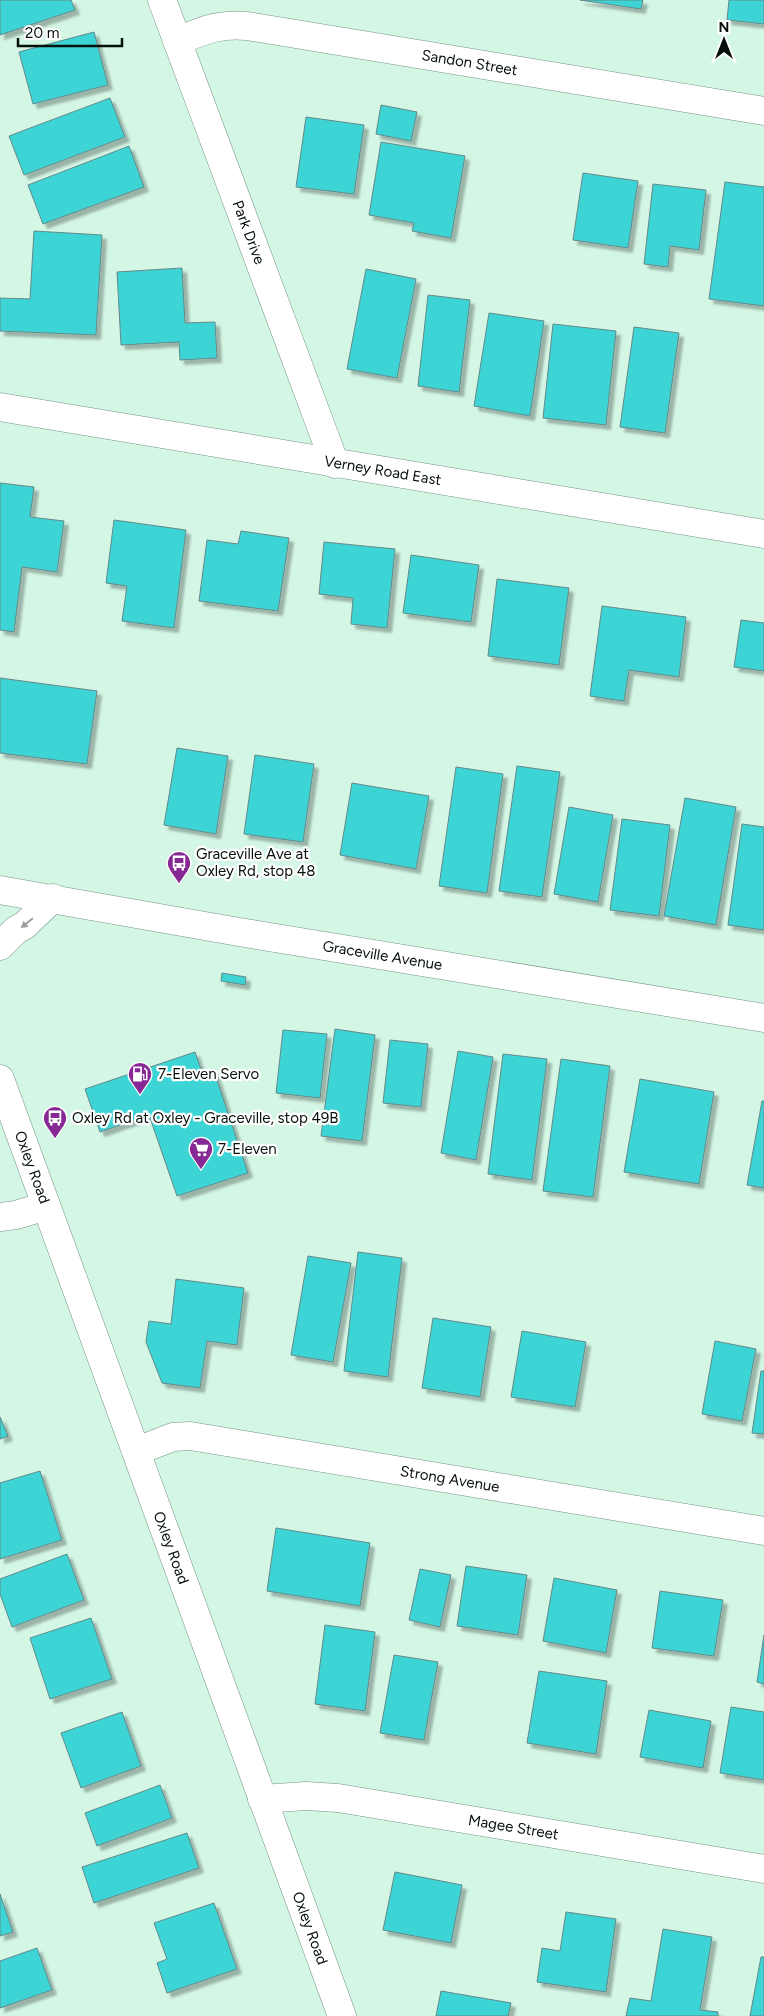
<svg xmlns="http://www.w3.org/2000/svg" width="764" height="2016" font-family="Figtree,sans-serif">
<defs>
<filter id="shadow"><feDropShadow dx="4.5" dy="4.5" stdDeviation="1" flood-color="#0004"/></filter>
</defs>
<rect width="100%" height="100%" fill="#d4f6e5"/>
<path fill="#3cd4d5" stroke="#648888" filter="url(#shadow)" d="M 0,0 L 71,0 L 75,10 L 0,35 Z
M 580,0 L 643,0 L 641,9 Z
M 729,0 L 764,0 L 764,24 L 727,20 Z
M 94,32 L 108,85 L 33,104 L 19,52 Z
M 110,98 L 125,137 L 24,175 L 9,136 Z
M 381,105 L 417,112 L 411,141 L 376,134 Z
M 306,117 L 364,125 L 354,194 L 296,187 Z
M 381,142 L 465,156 L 451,238 L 412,231 L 414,223 L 369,215 Z
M 129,146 L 144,187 L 43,224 L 28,185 Z
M 583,173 L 638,181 L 628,248 L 573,240 Z
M 725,182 L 764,187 L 764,306 L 709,299 Z
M 653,184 L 706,190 L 699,250 L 670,246 L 668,267 L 644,264 Z
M 34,231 L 102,235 L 96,335 L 0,331 L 0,298 L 30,299 Z
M 182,268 L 185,323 L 215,322 L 217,358 L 180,360 L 179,342 L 121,345 L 117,272 Z
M 366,269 L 416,279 L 397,378 L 347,369 Z
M 428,295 L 470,300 L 459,392 L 418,386 Z
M 489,313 L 544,321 L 530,416 L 474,406 Z
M 553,324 L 616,331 L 606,425 L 543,418 Z
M 634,327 L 679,333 L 665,433 L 620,427 Z
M 0,483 L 34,487 L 30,517 L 64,521 L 57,572 L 22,567 L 14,632 L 0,630 Z
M 114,520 L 186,530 L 174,628 L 122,621 L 127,586 L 106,583 Z
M 241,531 L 289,538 L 278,611 L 199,601 L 207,540 L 238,544 Z
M 324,542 L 395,549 L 387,628 L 351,624 L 353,598 L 319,594 Z
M 411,555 L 479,565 L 471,622 L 403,613 Z
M 497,579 L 569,588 L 559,665 L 488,656 Z
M 602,606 L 686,617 L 679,677 L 629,670 L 624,701 L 590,696 Z
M 741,620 L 764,623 L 764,671 L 734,667 Z
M 0,678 L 97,691 L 87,764 L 0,753 Z
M 177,748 L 228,756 L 216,834 L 164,825 Z
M 255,755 L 314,764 L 303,842 L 244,834 Z
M 517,766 L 560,772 L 542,897 L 499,891 Z
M 456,767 L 503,774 L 487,893 L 439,886 Z
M 352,783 L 429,796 L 416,869 L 340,855 Z
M 685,798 L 736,807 L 716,925 L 664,916 Z
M 569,807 L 613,815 L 598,902 L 554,894 Z
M 622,819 L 670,825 L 659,916 L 610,910 Z
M 742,824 L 764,827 L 764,930 L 728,925 Z
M 222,973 L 246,977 L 245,985 L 221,981 Z
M 335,1029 L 375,1035 L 362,1141 L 321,1136 Z
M 283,1030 L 327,1034 L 320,1098 L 276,1093 Z
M 390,1040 L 428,1044 L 421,1107 L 383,1103 Z
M 458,1051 L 493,1057 L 476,1160 L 441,1153 Z
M 195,1052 L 203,1075 L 214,1071 L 248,1173 L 177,1196 L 149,1115 L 100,1132 L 85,1089 Z
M 503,1054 L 547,1059 L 532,1180 L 488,1174 Z
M 561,1059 L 610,1066 L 593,1197 L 543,1191 Z
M 640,1079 L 714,1092 L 699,1184 L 624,1172 Z
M 762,1101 L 764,1101 L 764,1188 L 747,1185 Z
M 358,1252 L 402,1258 L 388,1377 L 344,1371 Z
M 308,1256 L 351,1263 L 333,1362 L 291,1355 Z
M 176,1279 L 244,1288 L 237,1345 L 207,1341 L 200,1388 L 162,1383 L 146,1342 L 149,1321 L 171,1324 Z
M 433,1318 L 491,1327 L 480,1397 L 422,1388 Z
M 522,1331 L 586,1342 L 575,1407 L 511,1397 Z
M 715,1341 L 756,1349 L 742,1421 L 702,1414 Z
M 761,1371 L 764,1371 L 764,1434 L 752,1433 Z
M 0,1417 L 8,1436 L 0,1439 Z
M 40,1471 L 62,1540 L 0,1559 L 0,1483 Z
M 276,1528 L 370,1543 L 360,1606 L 267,1591 Z
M 67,1554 L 84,1600 L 12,1627 L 0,1594 L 0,1579 Z
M 466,1566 L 527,1575 L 518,1635 L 457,1626 Z
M 420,1569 L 451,1575 L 440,1627 L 409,1620 Z
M 554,1578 L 617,1590 L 606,1653 L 543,1641 Z
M 660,1591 L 723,1600 L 714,1656 L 652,1648 Z
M 91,1618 L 112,1679 L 50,1699 L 30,1638 Z
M 325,1625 L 375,1632 L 365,1711 L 315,1704 Z
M 764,1635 L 764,1684 L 757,1682 Z
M 394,1655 L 438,1662 L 424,1740 L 380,1733 Z
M 539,1671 L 607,1681 L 596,1754 L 527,1743 Z
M 731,1707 L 764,1712 L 764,1780 L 720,1773 Z
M 649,1710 L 711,1721 L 703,1768 L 640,1757 Z
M 122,1712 L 141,1766 L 81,1788 L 61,1733 Z
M 160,1785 L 172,1818 L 97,1846 L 85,1813 Z
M 187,1833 L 199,1868 L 94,1903 L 82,1867 Z
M 395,1872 L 462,1885 L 451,1943 L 383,1930 Z
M 0,1894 L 13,1932 L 0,1936 Z
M 214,1903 L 237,1969 L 167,1993 L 157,1963 L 167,1959 L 154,1923 Z
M 566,1912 L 616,1919 L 606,1992 L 537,1982 L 542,1948 L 560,1951 Z
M 663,1929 L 712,1937 L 700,2010 L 718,2012 L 718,2016 L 626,2016 L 630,1998 L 651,2001 Z
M 37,1948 L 52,1990 L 0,2008 L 0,1961 Z
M 761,1957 L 764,1957 L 764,2016 L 750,2016 Z
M 441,1991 L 511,2003 L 508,2016 L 436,2016 Z"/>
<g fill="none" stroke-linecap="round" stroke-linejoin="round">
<g stroke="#759485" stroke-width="29">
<g id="street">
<path id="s1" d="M 162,0 L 335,464"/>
<path id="s2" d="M 177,41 C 203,31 219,23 247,26 L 764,111"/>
<path id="s3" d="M 0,407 L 764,534"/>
<path d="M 0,1217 L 16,1215 L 46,1206"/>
<path id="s4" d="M 137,1451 L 173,1437 L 190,1436 L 764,1531"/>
<path id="s5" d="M 262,1799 L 306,1796 L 338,1798 L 764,1869"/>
</g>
</g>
<g stroke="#759485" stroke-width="29">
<g id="secondary">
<path id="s6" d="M 0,890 L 239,932 L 764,1018"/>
</g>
</g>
<g stroke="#759485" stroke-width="29">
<g id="primary">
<path d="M 0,946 L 16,930 L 25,925 L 53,898"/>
<path id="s7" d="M 0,1079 L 342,2016"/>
</g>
</g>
<use href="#street" stroke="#fff" stroke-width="28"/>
<use href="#secondary" stroke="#fff" stroke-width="28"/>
<use href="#primary" stroke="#fff" stroke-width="28"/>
</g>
<defs><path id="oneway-solid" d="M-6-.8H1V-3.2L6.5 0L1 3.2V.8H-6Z" transform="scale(1.25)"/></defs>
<use fill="#9b9f9d" href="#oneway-solid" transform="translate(27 923) rotate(141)"/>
<defs>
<g id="bus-pin" transform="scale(1.25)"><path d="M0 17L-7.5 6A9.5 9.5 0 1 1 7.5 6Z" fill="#862994" stroke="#fff"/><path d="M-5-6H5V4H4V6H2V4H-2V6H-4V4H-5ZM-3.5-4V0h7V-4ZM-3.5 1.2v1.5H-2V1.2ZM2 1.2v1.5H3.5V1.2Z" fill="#fff"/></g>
<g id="fuel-pin" transform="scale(1.25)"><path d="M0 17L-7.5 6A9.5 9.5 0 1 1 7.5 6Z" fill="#862994" stroke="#fff"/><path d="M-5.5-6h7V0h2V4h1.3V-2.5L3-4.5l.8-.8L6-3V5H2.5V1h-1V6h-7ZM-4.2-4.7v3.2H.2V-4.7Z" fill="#fff"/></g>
<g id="supermarket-pin" transform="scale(1.25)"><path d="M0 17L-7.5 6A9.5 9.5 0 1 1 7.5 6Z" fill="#862994" stroke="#fff"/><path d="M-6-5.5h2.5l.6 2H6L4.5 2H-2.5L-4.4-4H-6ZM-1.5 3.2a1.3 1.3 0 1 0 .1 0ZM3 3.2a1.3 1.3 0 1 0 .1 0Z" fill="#fff"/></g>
</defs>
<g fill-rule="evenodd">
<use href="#bus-pin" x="179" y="863"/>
<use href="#fuel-pin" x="140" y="1074"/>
<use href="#bus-pin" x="55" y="1118"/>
<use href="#supermarket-pin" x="201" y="1149"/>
</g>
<g text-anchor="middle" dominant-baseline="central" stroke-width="4.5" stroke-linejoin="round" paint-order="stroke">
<g font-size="15" fill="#05100b" stroke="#fff">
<text stroke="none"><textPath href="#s2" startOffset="298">Sandon Street</textPath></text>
<text stroke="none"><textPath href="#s1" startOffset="248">Park Drive</textPath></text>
<text stroke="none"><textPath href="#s3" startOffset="388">Verney Road East</textPath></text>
<text stroke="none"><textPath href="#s6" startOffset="388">Graceville Avenue</textPath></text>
<text stroke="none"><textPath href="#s7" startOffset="94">Oxley Road</textPath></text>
<text stroke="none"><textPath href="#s4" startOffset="319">Strong Avenue</textPath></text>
<text stroke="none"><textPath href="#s7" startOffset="499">Oxley Road</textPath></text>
<text stroke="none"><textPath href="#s5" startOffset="254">Magee Street</textPath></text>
<text stroke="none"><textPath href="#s7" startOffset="904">Oxley Road</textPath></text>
</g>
<g font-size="15" fill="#05100b" stroke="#fff" text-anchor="start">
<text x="196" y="854">Graceville Ave at<tspan x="196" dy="17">Oxley Rd, stop 48</tspan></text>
<text x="158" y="1074">7-Eleven Servo</text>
<text x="72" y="1118">Oxley Rd at Oxley - Graceville, stop 49B</text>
<text x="218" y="1149">7-Eleven</text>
</g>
</g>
<g transform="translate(724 40)" stroke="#ffffff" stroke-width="4" paint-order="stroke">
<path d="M0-4L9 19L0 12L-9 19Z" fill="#05100b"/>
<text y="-8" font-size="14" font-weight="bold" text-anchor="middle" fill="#05100b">N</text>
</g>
<path d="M18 38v8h104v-8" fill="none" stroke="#05100b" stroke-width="2.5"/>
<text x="25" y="38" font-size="15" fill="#05100b" stroke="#ffffff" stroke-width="4" paint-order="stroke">20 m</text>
</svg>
